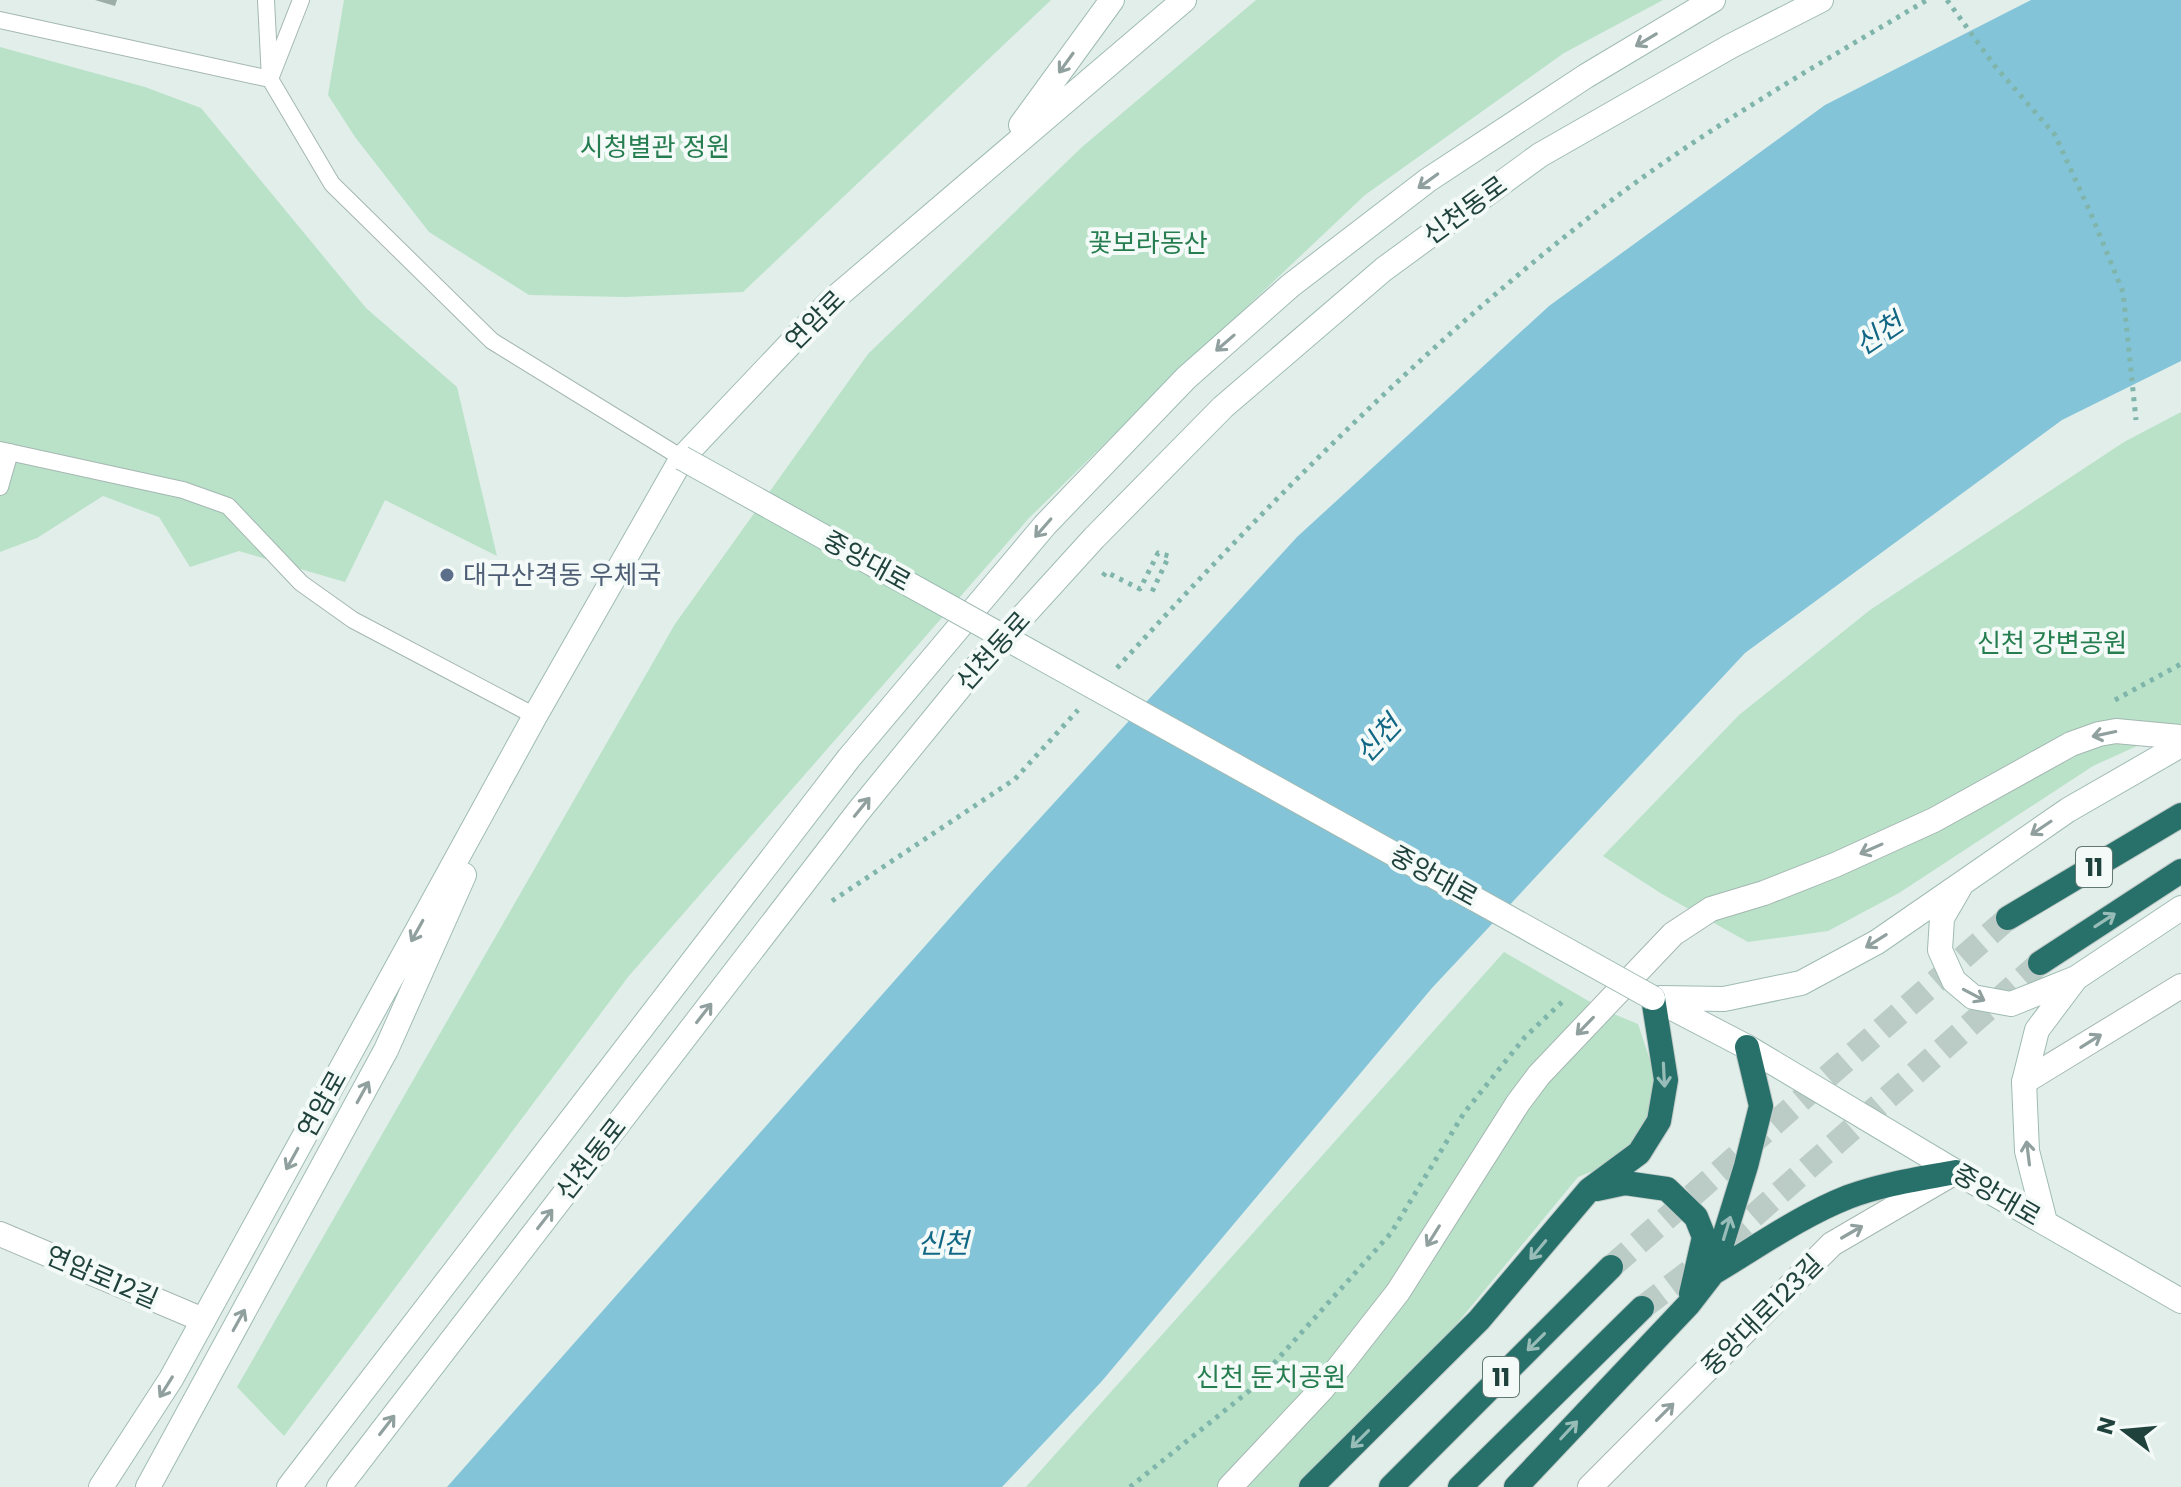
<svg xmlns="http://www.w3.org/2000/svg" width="2181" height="1487" font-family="Poppins,'Noto Sans KR',sans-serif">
<rect width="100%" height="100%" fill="#e2eeea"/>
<path fill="#b9e2c8" d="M 344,0 L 1051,0 L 743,292 L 625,297 L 529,295 L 429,232 L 355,137 L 328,95 Z
M 1256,0 L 1663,0 L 1564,53 L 1365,195 L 1182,368 L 1029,518 L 628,977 L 284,1436 L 237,1387 L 675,624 L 868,354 L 1082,147 Z
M 0,47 L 145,87 L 201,108 L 366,308 L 457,387 L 497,556 L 385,500 L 345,582 L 239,551 L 190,567 L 159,517 L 103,496 L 37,538 L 0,552 Z
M 2181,412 L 2181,726 L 2093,766 L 1899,893 L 1828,931 L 1748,942 L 1662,894 L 1603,856 L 1739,715 L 1870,610 L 2124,442 Z
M 1504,952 L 1604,1010 L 1638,1024 L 1663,1099 L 1639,1153 L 1578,1177 L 1322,1487 L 1026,1487 Z"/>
<path fill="#84c4d9" d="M 2031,0 L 2181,0 L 2181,361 L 2062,420 L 1745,653 L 1432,988 L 1102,1381 L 1002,1487 L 447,1487 L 979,885 L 1297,537 L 1549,306 L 1825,105 Z"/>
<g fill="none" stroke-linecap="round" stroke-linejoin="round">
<path stroke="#bbccc7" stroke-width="24" stroke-dasharray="24 12" stroke-linecap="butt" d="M 1611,1267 L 2008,918
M 1642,1308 L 1697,1266 L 2040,963"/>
<g stroke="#a4b7b2" stroke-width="18">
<path id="lane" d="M 266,0 L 270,79 L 332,184 L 492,341 L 682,458
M 0,20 L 270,79 L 301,0
M 0,450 L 183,490 L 228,506 L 301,583 L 353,620 L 535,716
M 0,487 L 10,452"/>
</g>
<g stroke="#a4b7b2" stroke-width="26">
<path id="street" d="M 2024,1082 L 2181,986
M 0,1234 L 203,1320
M 1230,1487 L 1322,1389 L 1398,1292 L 1518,1103 L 1539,1075 L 1673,934 L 1711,909 L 1764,893 L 1835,865 L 1934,820 L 2071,744 L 2099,734 L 2116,731 L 2181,737
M 1590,1487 L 1832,1244 L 1952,1174"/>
</g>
<g stroke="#9fbbb4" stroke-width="26">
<path id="secondary" d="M 1021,125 L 1112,0
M 1960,887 L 1942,918 L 1940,950 L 1954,981 L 1973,997 L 2011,1004 L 2076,978 L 2181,908
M 1653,998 L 1747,1047 L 1956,1172 L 2181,1301
M 1660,998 L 1724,999 L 1801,983 L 1877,942 L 2068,810 L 2181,745
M 2045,1222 L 2027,1151 L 2024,1082 L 2037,1030 L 2076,978
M 101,1487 L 171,1379 L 535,716 L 682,458 L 829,303 L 1184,0
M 148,1487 L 386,1050 L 464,875
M 289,1487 L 849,758 L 1045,525 L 1186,378 L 1290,286 L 1428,180 L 1586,76 L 1713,0
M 339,1487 L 858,812 L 973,671 L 1094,538 L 1223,407 L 1384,269 L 1540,155 L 1731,46 L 1821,0"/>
</g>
<g stroke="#c1cac8" stroke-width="26">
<path id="highway" d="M 2008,918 L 2181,815
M 2040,963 L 2181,871
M 1597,1189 L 1625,1183 L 1667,1189 L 1696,1217 L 1704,1237 L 1691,1294
M 1713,1273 C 1757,1247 1800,1216 1848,1197 C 1883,1184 1919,1179 1956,1172
M 1311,1487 L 1479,1320 L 1589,1190 L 1639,1153 L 1659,1121 L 1666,1080 L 1653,998
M 1391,1487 L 1611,1267
M 1460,1487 L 1642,1308
M 1516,1487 L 1689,1304 L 1713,1273 L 1746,1166 L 1761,1106 L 1747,1047"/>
</g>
<path stroke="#7fb5aa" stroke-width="5" stroke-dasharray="4 6" stroke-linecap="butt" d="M 1947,0 L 1994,65 L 2055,135 L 2091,214 L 2123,292 L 2136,420
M 1103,576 L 1106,572 L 1140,589 L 1158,553 L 1169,556 L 1151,594
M 1117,668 C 1264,507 1419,350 1591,216 C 1696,134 1812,68 1927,0
M 2115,700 L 2181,664
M 832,901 L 1015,779 L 1078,710
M 1130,1487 L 1249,1391 L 1391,1233 L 1464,1113 L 1525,1037 L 1562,1002"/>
<use href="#lane" stroke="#fff" stroke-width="16"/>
<use href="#street" stroke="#fff" stroke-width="24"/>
<use href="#secondary" stroke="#fff" stroke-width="24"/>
<use href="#highway" stroke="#28716a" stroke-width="24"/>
<g stroke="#9fbbb4" stroke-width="26" stroke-linecap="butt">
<path id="secondary-bridge" d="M 682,458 L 1653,998"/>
</g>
<use href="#secondary-bridge" stroke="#fff" stroke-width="24"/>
</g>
<path fill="#9dada8" d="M 95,0 L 117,0 L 115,6 Z"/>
<defs><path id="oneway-shaft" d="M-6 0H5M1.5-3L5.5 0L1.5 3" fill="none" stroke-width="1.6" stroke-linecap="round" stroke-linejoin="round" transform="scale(2)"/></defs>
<g stroke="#90a09e">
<use href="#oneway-shaft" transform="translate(1646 40) rotate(149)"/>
<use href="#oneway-shaft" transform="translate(1066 63) rotate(126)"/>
<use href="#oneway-shaft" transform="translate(1428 181) rotate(144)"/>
<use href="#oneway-shaft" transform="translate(1225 343) rotate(139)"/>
<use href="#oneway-shaft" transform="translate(1043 528) rotate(131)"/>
<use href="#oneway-shaft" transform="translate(2104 734) rotate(168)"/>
<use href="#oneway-shaft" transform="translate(862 807) rotate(-51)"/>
<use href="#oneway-shaft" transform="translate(2041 828) rotate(146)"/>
<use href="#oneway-shaft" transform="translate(1871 849) rotate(156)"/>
<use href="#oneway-shaft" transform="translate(417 931) rotate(119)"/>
<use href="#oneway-shaft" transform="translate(1876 941) rotate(148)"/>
<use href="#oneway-shaft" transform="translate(1974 995) rotate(28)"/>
<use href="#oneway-shaft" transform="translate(704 1013) rotate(-52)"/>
<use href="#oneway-shaft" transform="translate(1585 1026) rotate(134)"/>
<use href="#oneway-shaft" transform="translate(2091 1041) rotate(-32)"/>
<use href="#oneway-shaft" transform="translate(363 1092) rotate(-61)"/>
<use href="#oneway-shaft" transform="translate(2028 1153) rotate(-97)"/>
<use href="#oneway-shaft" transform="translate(292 1159) rotate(119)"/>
<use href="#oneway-shaft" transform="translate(545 1219) rotate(-52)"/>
<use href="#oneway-shaft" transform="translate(1852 1232) rotate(-30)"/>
<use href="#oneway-shaft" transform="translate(1433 1236) rotate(122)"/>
<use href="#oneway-shaft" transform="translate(239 1320) rotate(-61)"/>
<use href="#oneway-shaft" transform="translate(166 1387) rotate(122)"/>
<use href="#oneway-shaft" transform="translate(1665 1412) rotate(-45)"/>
<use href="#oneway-shaft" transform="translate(387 1425) rotate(-52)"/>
</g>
<g stroke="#98bcb8">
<use href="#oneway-shaft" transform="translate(2105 920) rotate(-33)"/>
<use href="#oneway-shaft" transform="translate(1664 1075) rotate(87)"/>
<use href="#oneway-shaft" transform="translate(1727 1228) rotate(-73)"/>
<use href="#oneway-shaft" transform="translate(1538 1250) rotate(130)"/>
<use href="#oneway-shaft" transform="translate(1536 1342) rotate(135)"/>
<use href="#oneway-shaft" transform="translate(1569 1430) rotate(-47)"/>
<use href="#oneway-shaft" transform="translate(1360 1439) rotate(135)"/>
</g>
<circle fill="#5c6f8a" stroke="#f4faf7" stroke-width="3" cx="447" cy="575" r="8"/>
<g text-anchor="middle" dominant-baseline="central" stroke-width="8" stroke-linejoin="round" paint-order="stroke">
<g fill="#f4faf7" stroke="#607974" stroke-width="2">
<rect x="2076" y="847" width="36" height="40" rx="6"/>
<rect x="1483" y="1357" width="36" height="40" rx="6"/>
</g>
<g font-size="24" font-weight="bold" fill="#20423c">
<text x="2094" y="867">11</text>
<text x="1501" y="1377">11</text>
</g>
<g font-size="26" fill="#257d50" stroke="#f4faf7">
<text x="655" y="147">시청별관 정원</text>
<text x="1148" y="243">꽃보라동산</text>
<text x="2052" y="643">신천 강변공원</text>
<text x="1271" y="1377">신천 둔치공원</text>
</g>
<g font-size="26" fill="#20423c" stroke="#f4faf7">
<text transform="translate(1465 210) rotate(-36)">신천동로</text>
<text transform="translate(815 320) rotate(-45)">연암로</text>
<text transform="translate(867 561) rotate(29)">중앙대로</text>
<text transform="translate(993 651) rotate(-48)">신천동로</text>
<text transform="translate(1434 876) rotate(29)">중앙대로</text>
<text transform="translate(322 1104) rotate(-61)">연암로</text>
<text transform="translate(591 1159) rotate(-52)">신천동로</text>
<text transform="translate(1997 1195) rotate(30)">중앙대로</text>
<text transform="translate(102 1277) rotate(23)">연암로12길</text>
<text transform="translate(1762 1315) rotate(-45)">중앙대로123길</text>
</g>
<g font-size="26" fill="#4e5e75" stroke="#f4faf7" text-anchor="start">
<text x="463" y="575">대구산격동 우체국</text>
</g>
<g font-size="28" font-style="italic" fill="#126785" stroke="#f4faf7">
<text transform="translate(1879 334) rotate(-34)">신천</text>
<text transform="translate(1378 739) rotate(-47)">신천</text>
<text x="943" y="1243">신천</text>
</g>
</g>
<g transform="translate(2125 1431) rotate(286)" stroke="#f4faf7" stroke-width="6" paint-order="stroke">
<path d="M0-6L14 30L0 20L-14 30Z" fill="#20423c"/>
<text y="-12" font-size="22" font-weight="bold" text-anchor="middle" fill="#20423c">N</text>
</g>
</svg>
